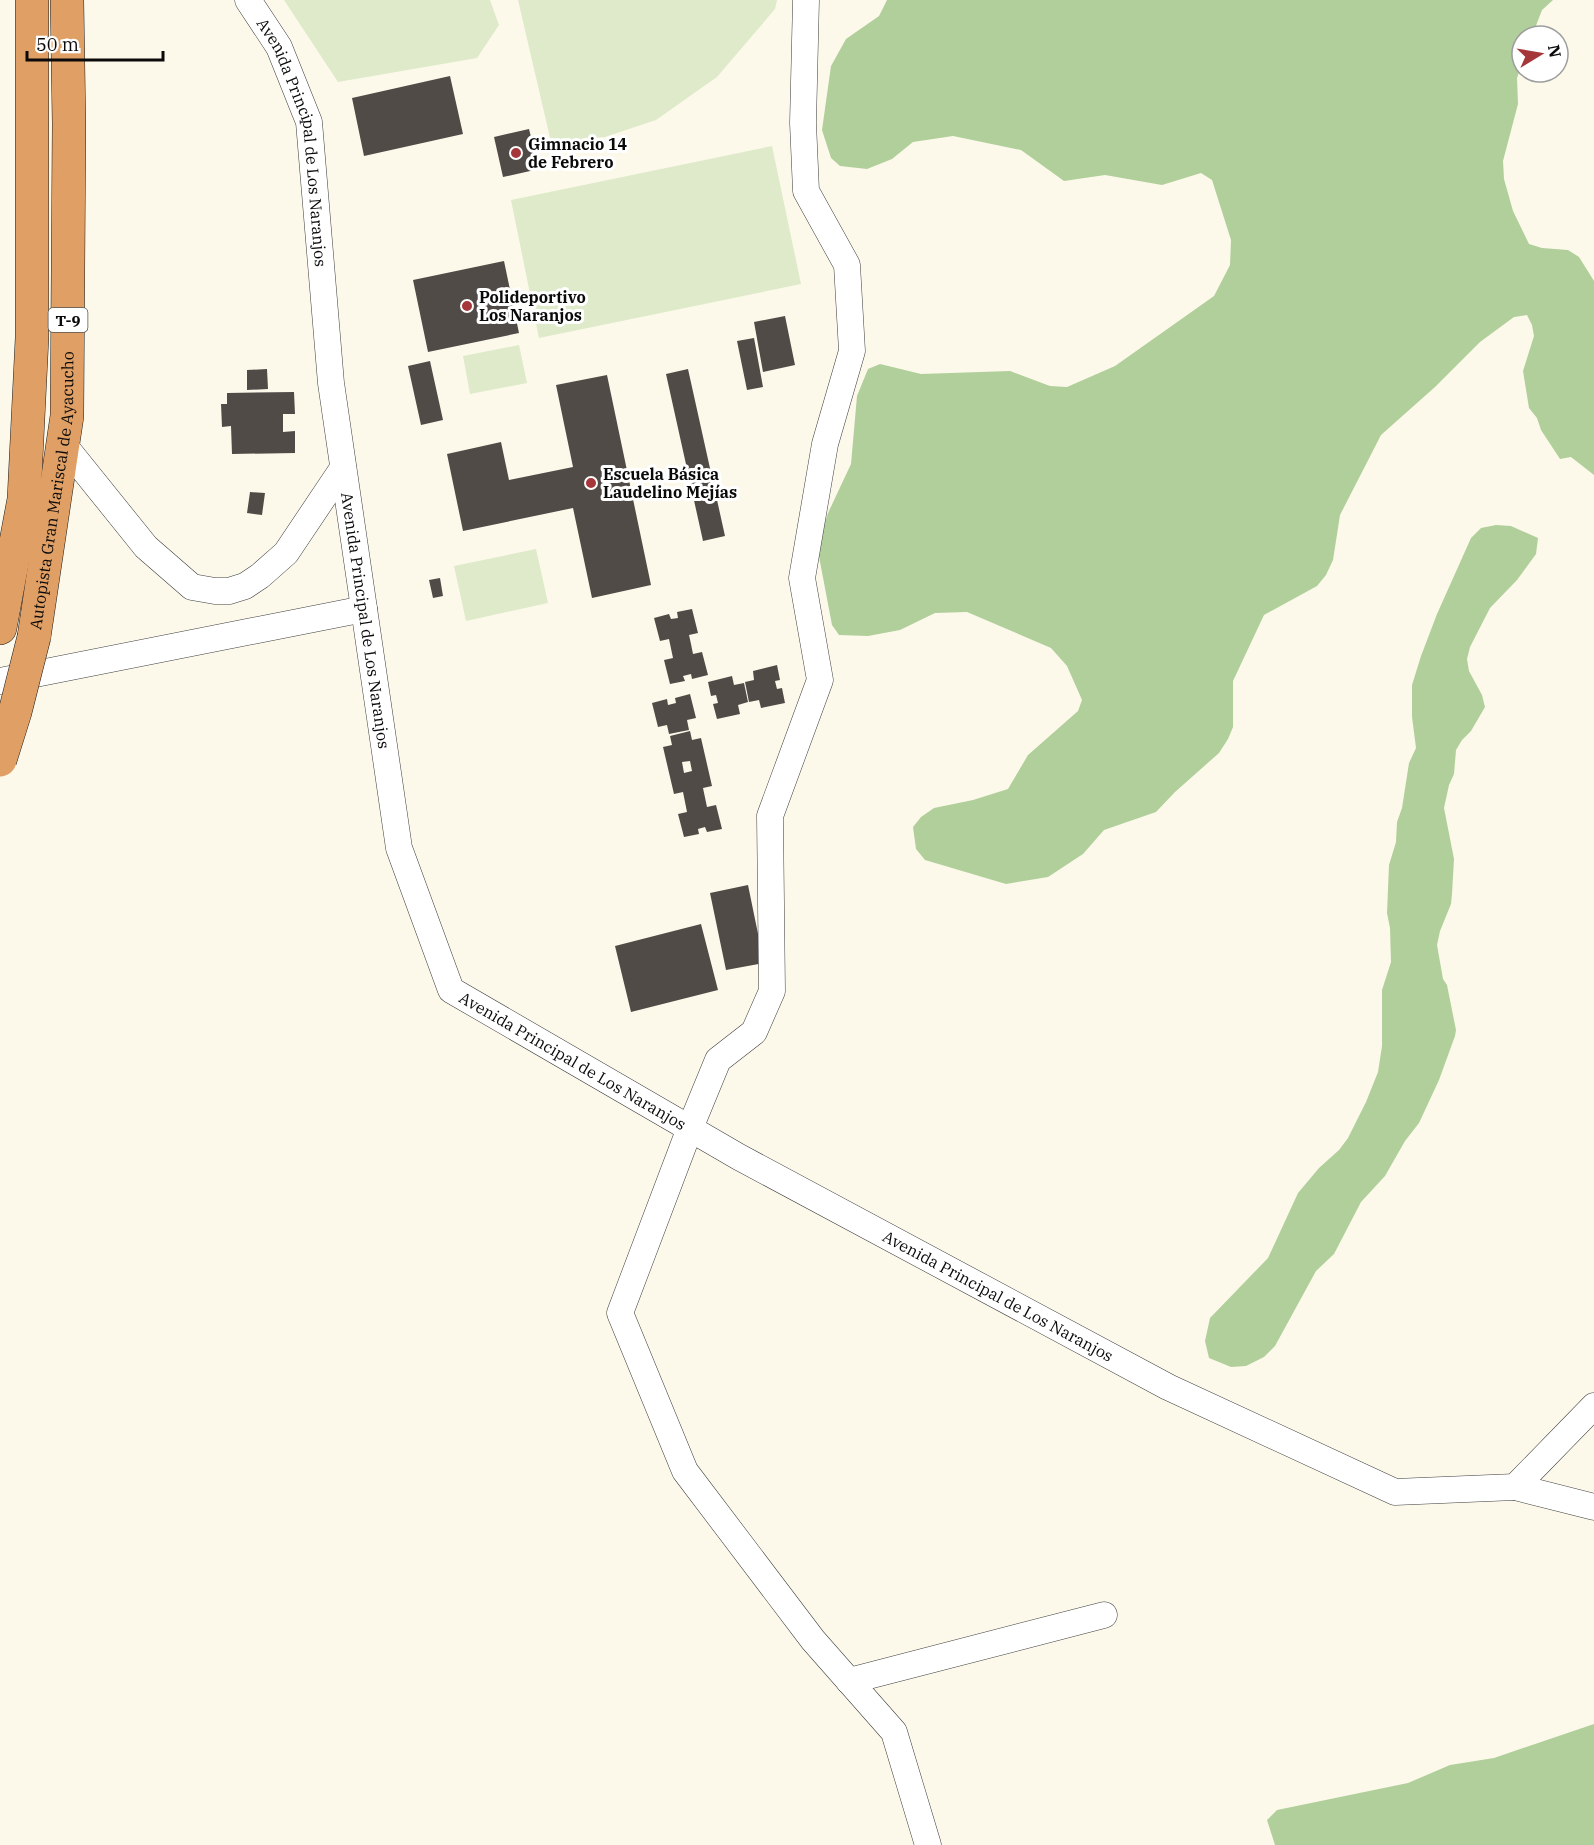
<svg xmlns="http://www.w3.org/2000/svg" width="1594" height="1845" font-family="'IBM Plex Serif',serif">
<rect width="100%" height="100%" fill="#fcf9ea"/>
<path fill="#b1cf9a" d="M 887,0 L 1553,0 L 1542,10 L 1532,36 L 1522,36 L 1522,64 L 1517,78 L 1518,104 L 1503,161 L 1504,179 L 1513,211 L 1529,244 L 1542,248 L 1568,250 L 1579,257 L 1594,281 L 1594,475 L 1571,457 L 1560,459 L 1541,430 L 1537,418 L 1529,408 L 1523,371 L 1534,336 L 1532,325 L 1527,315 L 1514,317 L 1480,342 L 1435,387 L 1381,435 L 1340,515 L 1333,560 L 1326,575 L 1317,586 L 1264,615 L 1233,681 L 1233,727 L 1228,739 L 1219,753 L 1175,792 L 1156,812 L 1104,830 L 1083,854 L 1048,877 L 1006,884 L 925,860 L 916,849 L 913,827 L 921,817 L 934,808 L 973,800 L 1008,789 L 1028,755 L 1078,711 L 1082,700 L 1067,666 L 1051,648 L 967,612 L 935,613 L 900,630 L 868,636 L 839,635 L 832,625 L 817,546 L 828,513 L 851,464 L 857,396 L 868,369 L 880,364 L 921,374 L 1010,371 L 1050,386 L 1067,387 L 1115,366 L 1214,296 L 1230,265 L 1231,240 L 1212,180 L 1201,173 L 1162,185 L 1105,175 L 1064,181 L 1021,150 L 953,136 L 913,142 L 892,159 L 867,169 L 840,166 L 831,158 L 822,130 L 831,66 L 846,39 L 879,16 Z
M 1496,525 L 1511,526 L 1538,538 L 1536,554 L 1517,580 L 1490,608 L 1470,647 L 1467,659 L 1469,671 L 1482,695 L 1485,707 L 1471,731 L 1462,740 L 1456,750 L 1454,774 L 1449,785 L 1444,808 L 1454,859 L 1452,894 L 1451,904 L 1440,931 L 1437,945 L 1443,979 L 1447,985 L 1456,1030 L 1455,1036 L 1439,1080 L 1419,1123 L 1405,1141 L 1385,1176 L 1361,1202 L 1334,1254 L 1316,1271 L 1275,1346 L 1264,1357 L 1246,1366 L 1231,1367 L 1209,1358 L 1205,1341 L 1210,1318 L 1268,1258 L 1298,1193 L 1319,1168 L 1339,1150 L 1348,1138 L 1366,1102 L 1378,1072 L 1382,1046 L 1382,990 L 1391,962 L 1390,928 L 1387,913 L 1389,865 L 1396,842 L 1397,822 L 1402,808 L 1409,763 L 1416,748 L 1412,717 L 1412,685 L 1421,656 L 1437,614 L 1471,538 L 1481,528 Z
M 1594,1724 L 1594,1845 L 1275,1845 L 1267,1820 L 1277,1810 L 1408,1783 L 1450,1765 L 1494,1758 Z"/>
<path fill="#deeac9" d="M 284,0 L 490,0 L 499,25 L 477,58 L 338,82 Z
M 518,0 L 777,0 L 775,9 L 717,77 L 656,120 L 605,137 L 551,142 Z
M 772,146 L 801,284 L 539,338 L 511,200 Z
M 519,345 L 527,383 L 470,394 L 463,356 Z
M 536,549 L 548,603 L 466,621 L 454,566 Z"/>
<path fill="#514b48" fill-rule="evenodd" d="M 450,76 L 463,134 L 364,156 L 352,98 Z
M 529,129 L 539,169 L 503,177 L 494,137 Z
M 504,261 L 519,333 L 428,352 L 413,280 Z
M 785,316 L 795,365 L 763,372 L 754,322 Z
M 754,338 L 763,387 L 747,390 L 737,341 Z
M 430,361 L 443,420 L 421,425 L 408,366 Z
M 267,369 L 268,389 L 247,390 L 247,370 Z
M 688,369 L 725,536 L 703,541 L 666,374 Z
M 607,375 L 651,585 L 592,598 L 573,508 L 463,531 L 447,454 L 501,442 L 509,480 L 573,467 L 556,385 Z
M 294,392 L 295,414 L 283,414 L 283,432 L 295,431 L 295,453 L 232,454 L 231,426 L 222,427 L 221,404 L 227,404 L 227,393 Z
M 250,492 L 265,493 L 262,515 L 247,513 Z
M 440,578 L 443,596 L 433,598 L 429,580 Z
M 692,609 L 698,633 L 689,635 L 691,644 L 693,654 L 702,652 L 708,675 L 692,679 L 691,674 L 683,676 L 685,681 L 670,684 L 664,660 L 673,658 L 669,639 L 660,641 L 654,618 L 669,614 L 671,619 L 678,618 L 677,612 Z
M 777,665 L 780,680 L 775,681 L 777,689 L 782,688 L 785,703 L 761,708 L 759,700 L 749,702 L 745,682 L 754,680 L 753,671 Z
M 732,676 L 734,685 L 744,683 L 748,702 L 738,705 L 740,714 L 717,719 L 713,704 L 718,703 L 716,695 L 711,696 L 708,682 Z
M 690,694 L 696,718 L 687,720 L 689,730 L 669,734 L 667,725 L 658,727 L 652,703 L 667,699 L 668,705 L 676,703 L 675,698 Z
M 690,731 L 692,740 L 701,738 L 712,786 L 703,788 L 707,807 L 716,805 L 722,829 L 707,832 L 705,827 L 698,829 L 699,834 L 684,837 L 678,814 L 687,812 L 683,792 L 674,794 L 663,747 L 672,745 L 670,736 ZM 690,761 L 692,771 L 684,773 L 682,762 Z
M 748,885 L 764,963 L 726,970 L 710,893 Z
M 701,924 L 718,990 L 631,1012 L 615,946 Z"/>
<g fill="none" stroke-linecap="round" stroke-linejoin="round">
<g stroke="#3d3d3d" stroke-width="27">
<g id="minor">
<path id="s1" d="M 248,0 L 279,47 L 309,122 L 331,383 L 399,848 L 451,990 L 739,1157 L 1168,1387 L 1395,1492 L 1515,1487 L 1594,1406"/>
<path d="M 806,0 L 803,123 L 806,191 L 847,265 L 852,351 L 825,444 L 802,578 L 820,680 L 770,816 L 772,991 L 754,1032 L 718,1060 L 690,1128 L 620,1313 L 685,1471 L 813,1640 L 894,1732 L 928,1845"/>
<path d="M 63,444 L 146,547 L 192,587 L 215,591 L 229,591 L 245,586 L 260,576 L 286,553 L 343,468"/>
<path d="M 0,681 L 364,609"/>
<path d="M 1515,1487 L 1594,1507"/>
<path d="M 849,1681 L 1104,1615"/>
</g>
</g>
<g stroke="#1b1b1b" stroke-width="34">
<g id="highway">
<path d="M 0,628 L 24,499 L 32,338 L 32,0"/>
<path id="s2" d="M 34,637 L 67,416 L 69,124 L 67,0"/>
</g>
</g>
<use href="#minor" stroke="#fff" stroke-width="26"/>
<use href="#highway" stroke="#e09f64" stroke-width="33"/>
<g stroke="#1b1b1b" stroke-width="34" stroke-linecap="butt">
<path id="highway-bridge" d="M 0,760 L 15,712 L 34,637"/>
</g>
<use href="#highway-bridge" stroke="#e09f64" stroke-width="33"/>
</g>
<g fill="#a53639" stroke="#fff" stroke-width="2">
<circle cx="516" cy="153" r="6"/>
<circle cx="467" cy="306" r="6"/>
<circle cx="591" cy="483" r="6"/>
</g>
<g text-anchor="middle" dominant-baseline="central" stroke-width="6" stroke-linejoin="round" paint-order="stroke">
<rect fill="#fff" stroke="#545454" stroke-width="1.5" x="48.5" y="308" width="39" height="24" rx="4.5"/>
<g font-size="15" font-weight="bold" fill="#0a0a0a">
<text x="68" y="320">T-9</text>
</g>
<g font-size="16" fill="#0a0a0a" stroke="#fff">
<text stroke="none"><textPath href="#s1" startOffset="153">Avenida Principal de Los Naranjos</textPath></text>
<text stroke="none"><textPath href="#s2" startOffset="148">Autopista Gran Mariscal de Ayacucho</textPath></text>
<text stroke="none"><textPath href="#s1" startOffset="639">Avenida Principal de Los Naranjos</textPath></text>
<text stroke="none"><textPath href="#s1" startOffset="1161">Avenida Principal de Los Naranjos</textPath></text>
<text stroke="none"><textPath href="#s1" startOffset="1647">Avenida Principal de Los Naranjos</textPath></text>
</g>
<g font-size="16" font-weight="bold" fill="#0a0a0a" stroke="#fff" text-anchor="start">
<text x="528" y="144">Gimnacio 14<tspan x="528" dy="18">de Febrero</tspan></text>
<text x="479" y="297">Polideportivo<tspan x="479" dy="18">Los Naranjos</tspan></text>
<text x="603" y="474">Escuela Básica<tspan x="603" dy="18">Laudelino Mejías</tspan></text>
</g>
</g>
<g transform="translate(1540 54) rotate(79)"><circle r="28" fill="#ffffff" stroke="#9d9d9d" stroke-width="1.5"/>
<path d="M0-4.5L10 22L0 15L-10 22Z" fill="#a53639"/>
<text y="-9" font-size="16" font-weight="bold" text-anchor="middle" fill="#0a0a0a">N</text>
</g>
<path d="M27 51v9h136v-9" fill="none" stroke="#0a0a0a" stroke-width="3"/>
<text x="36" y="51" font-size="18" fill="#0a0a0a" stroke="#ffffff" stroke-width="4.5" paint-order="stroke">50 m</text>
</svg>
